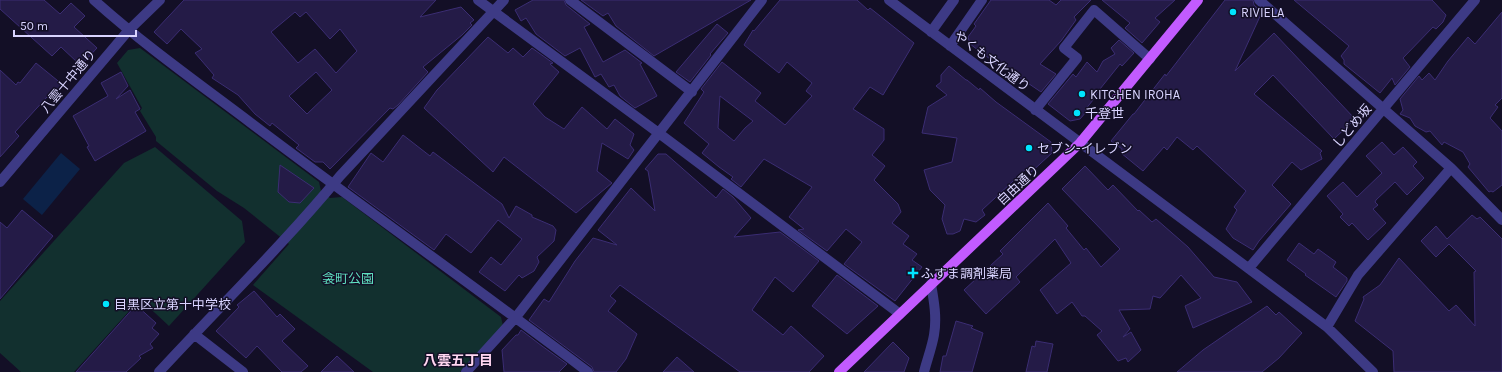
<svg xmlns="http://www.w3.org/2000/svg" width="1502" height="372" font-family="Karla,'Noto Sans JP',sans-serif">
<rect width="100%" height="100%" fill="#130f26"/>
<path fill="#12302f" d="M 140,48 L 319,182 L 321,191 L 330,198 L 342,197 L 501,317 L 503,326 L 460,372 L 373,372 L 253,285 L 289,244 L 244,208 L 217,191 L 156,141 L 156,137 L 140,111 L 142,108 L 117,63 L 128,50 Z
M 155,147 L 242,221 L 245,242 L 169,326 L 140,299 L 74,372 L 21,372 L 0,353 L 0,301 L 124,163 Z"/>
<path fill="#0c2248" d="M 61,153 L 80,169 L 42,215 L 23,199 Z"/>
<path fill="#241b47" stroke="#3b2d73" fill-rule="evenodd" d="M 0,0 L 44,0 L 60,14 L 71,3 L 85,16 L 74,27 L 97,48 L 83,63 L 78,63 L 61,47 L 52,56 L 0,9 Z
M 184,0 L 436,0 L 420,17 L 461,7 L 474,20 L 470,23 L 472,25 L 462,35 L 423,67 L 428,72 L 398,105 L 393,109 L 390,108 L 330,169 L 323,162 L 315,162 L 296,148 L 299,145 L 272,123 L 270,126 L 255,114 L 238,95 L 212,78 L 214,75 L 195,53 L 202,49 L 181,29 L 167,44 L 154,32 ZM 295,12 L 300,17 L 306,12 L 330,39 L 340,29 L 357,51 L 336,73 L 315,49 L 298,63 L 271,32 ZM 316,72 L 332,90 L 307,114 L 289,96 Z
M 533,0 L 564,0 L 566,5 L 590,24 L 584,27 L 603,62 L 625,50 L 642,63 L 640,64 L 657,96 L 635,108 L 620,96 L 614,85 L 609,87 L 601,74 L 595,77 L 580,48 L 565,56 L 536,34 L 526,18 L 521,21 L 515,10 Z
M 581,0 L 751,0 L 654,56 L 616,26 L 608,13 L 603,16 Z
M 780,0 L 857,0 L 868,10 L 870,8 L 914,43 L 883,95 L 870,87 L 853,109 L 884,129 L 884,140 L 872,155 L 885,166 L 874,180 L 898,204 L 901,212 L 892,223 L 909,236 L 903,244 L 917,254 L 912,260 L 922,267 L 895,301 L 844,264 L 862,242 L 846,229 L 827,251 L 798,230 L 804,229 L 789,217 L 812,187 L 764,159 L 741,187 L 731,179 L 733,177 L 719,167 L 702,153 L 709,144 L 684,123 L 704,92 L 701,89 L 722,62 L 761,93 L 755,101 L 785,125 L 812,96 L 806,91 L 812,83 L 787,62 L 779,73 L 744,45 L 753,30 L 754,31 ZM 720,96 L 753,121 L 745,128 L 734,141 L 718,128 Z
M 991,0 L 1049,0 L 1056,5 L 1061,0 L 1091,0 L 1074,17 L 1076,20 L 1061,41 L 1040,64 L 1056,74 L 1041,92 L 1013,73 L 994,63 L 994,62 L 970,44 L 968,37 L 976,26 L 974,24 Z
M 1102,0 L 1175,0 L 1155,18 L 1160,22 L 1142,43 L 1125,28 L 1130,23 Z
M 1225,0 L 1253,0 L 1254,5 L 1262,12 L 1235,71 L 1274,33 L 1355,119 L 1334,139 L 1273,75 L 1254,94 L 1322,151 L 1320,153 L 1322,159 L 1301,170 L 1292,162 L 1272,185 L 1291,204 L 1259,241 L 1253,250 L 1233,238 L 1226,229 L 1237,210 L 1234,207 L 1246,191 L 1197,146 L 1193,150 L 1177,137 L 1167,150 L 1164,147 L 1143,171 L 1121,153 L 1122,149 L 1111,141 L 1133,114 L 1134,114 L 1165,74 L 1166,76 Z
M 1294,0 L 1432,0 L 1446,15 L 1443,22 L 1436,29 L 1433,27 L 1403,58 L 1410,67 L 1395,85 L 1392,78 L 1380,93 L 1344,64 L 1344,60 L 1341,56 L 1349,46 Z
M 1502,12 L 1502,98 L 1495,105 L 1498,107 L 1490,118 L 1502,131 L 1502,185 L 1493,192 L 1491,191 L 1489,192 L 1468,167 L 1470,164 L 1463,152 L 1444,142 L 1442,145 L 1430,131 L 1426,132 L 1415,126 L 1410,118 L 1400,114 L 1403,110 L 1400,99 L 1419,76 L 1422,80 L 1429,73 L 1435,80 L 1448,61 L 1468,37 L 1475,44 Z
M 717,24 L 728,33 L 710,54 L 711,55 L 690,82 L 676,72 Z
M 488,37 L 508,53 L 513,48 L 523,57 L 532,48 L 553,63 L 550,64 L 559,72 L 533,104 L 545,117 L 564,129 L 582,107 L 607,129 L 615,119 L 634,134 L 630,145 L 634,150 L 628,159 L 602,143 L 597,171 L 612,183 L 576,213 L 504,157 L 493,172 L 424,108 L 437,90 Z
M 1119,40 L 1134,53 L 1122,66 L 1120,64 L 1096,94 L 1097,95 L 1085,110 L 1087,111 L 1080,119 L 1070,121 L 1048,104 L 1073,74 L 1076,77 L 1087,62 L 1097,72 L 1103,61 L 1115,54 L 1111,48 Z
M 36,63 L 63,85 L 50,99 L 47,97 L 15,132 L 19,136 L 0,157 L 0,70 L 16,85 L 18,82 L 20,83 Z
M 949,66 L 966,80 L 967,80 L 979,90 L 980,88 L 996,102 L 1051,142 L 1052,153 L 1029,174 L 1025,170 L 982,210 L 985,215 L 976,222 L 964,219 L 960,231 L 953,234 L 947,234 L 942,219 L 945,205 L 930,190 L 924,170 L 952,162 L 957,138 L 922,133 L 928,107 L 947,95 L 936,86 L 941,82 L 941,75 Z
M 121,72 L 128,86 L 116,99 L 130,90 L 140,109 L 135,112 L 146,131 L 95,161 L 87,147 L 89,146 L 73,116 L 108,96 L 101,83 Z
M 403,135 L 430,156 L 433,152 L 502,204 L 509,218 L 516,206 L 532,215 L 532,217 L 553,226 L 556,230 L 554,241 L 537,257 L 539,262 L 534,271 L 522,278 L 519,275 L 505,291 L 479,272 L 491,257 L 501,265 L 522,239 L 498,220 L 471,253 L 446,234 L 434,250 L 348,187 L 371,153 L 383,162 Z
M 1382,142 L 1394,155 L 1403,147 L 1417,162 L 1413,166 L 1424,178 L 1407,195 L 1395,182 L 1376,200 L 1375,202 L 1378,205 L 1373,209 L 1386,223 L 1368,240 L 1352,223 L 1349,226 L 1340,217 L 1343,214 L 1327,196 L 1343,182 L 1357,197 L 1382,173 L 1366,156 Z
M 658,154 L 666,154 L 716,198 L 723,189 L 733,197 L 751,218 L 734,237 L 780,232 L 819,261 L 793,292 L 775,277 L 752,310 L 783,335 L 791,326 L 824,356 L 809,372 L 740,372 L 620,285 L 610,296 L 616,301 L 608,311 L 637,334 L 626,359 L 616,372 L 594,372 L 592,367 L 529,320 L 544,299 L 549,302 L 575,261 L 593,238 L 617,245 L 598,230 L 631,188 L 655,211 L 648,171 L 645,169 Z
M 280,165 L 314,188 L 300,203 L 289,202 L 278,192 Z
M 1085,166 L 1108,190 L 1113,185 L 1138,211 L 1139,210 L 1152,222 L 1156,219 L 1188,247 L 1214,277 L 1237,282 L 1252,302 L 1193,328 L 1185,306 L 1201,298 L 1181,275 L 1160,298 L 1153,296 L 1150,309 L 1119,310 L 1130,329 L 1123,337 L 1131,332 L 1141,350 L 1128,362 L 1126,358 L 1118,361 L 1097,335 L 1102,331 L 1085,316 L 1082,316 L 1072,302 L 1057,314 L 1040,290 L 1071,263 L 1055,239 L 1016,277 L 1020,282 L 986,314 L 964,290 L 1003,254 L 1000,251 L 1048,203 L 1068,226 L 1066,228 L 1084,250 L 1086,248 L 1101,267 L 1120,249 L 1062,189 Z
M 22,210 L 53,236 L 0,299 L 0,222 L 7,228 Z
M 1472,215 L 1477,219 L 1480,217 L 1502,239 L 1502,372 L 1394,372 L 1393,351 L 1355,321 L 1364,299 L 1363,297 L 1380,285 L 1399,258 L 1449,311 L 1456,305 L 1475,326 L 1474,272 L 1476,271 L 1449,244 L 1436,257 L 1421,241 L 1436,226 L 1447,239 Z
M 1299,243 L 1314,254 L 1318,249 L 1336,262 L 1333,267 L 1347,278 L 1347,281 L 1336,297 L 1305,275 L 1306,274 L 1287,260 Z
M 837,275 L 878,306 L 847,334 L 812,306 Z
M 254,291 L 277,317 L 280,314 L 295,329 L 282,341 L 308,366 L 301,372 L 282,372 L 257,346 L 246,358 L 216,331 L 239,307 L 237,305 Z
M 136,305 L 156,323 L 152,328 L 159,334 L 150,344 L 153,348 L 139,356 L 141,358 L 126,372 L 76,372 Z
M 1267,306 L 1276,315 L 1279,312 L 1302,333 L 1279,358 L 1262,372 L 1177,372 L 1203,350 Z
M 956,321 L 973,326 L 971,328 L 983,333 L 972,372 L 940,372 L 943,356 L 946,356 Z
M 521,330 L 542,346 L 567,364 L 559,372 L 504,372 L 502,350 L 516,335 L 518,335 Z
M 1036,341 L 1053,344 L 1047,372 L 1026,372 L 1032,346 L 1035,347 Z
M 893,342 L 909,358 L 904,372 L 864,372 Z
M 337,356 L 354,372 L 321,372 Z
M 677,357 L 694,372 L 663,372 Z"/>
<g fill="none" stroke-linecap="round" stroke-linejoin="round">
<path stroke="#3d3a85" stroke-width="10" d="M 94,0 C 143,44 198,83 251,123 C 362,207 477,288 588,372
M 478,0 L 660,134 L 900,314
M 570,0 L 692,92
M 889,0 L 1327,327 L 1373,372
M 1259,0 L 1451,168 L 1502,220
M 931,32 L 954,0
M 950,46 L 982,0
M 1035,110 L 1077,58 L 1064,48 L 1094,10 L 1150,59
M 0,182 L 128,31 L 160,0
M 1249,268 L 1475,0
M 1327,327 L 1358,275 L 1451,168
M 194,334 L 243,372
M 159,372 C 219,307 283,245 340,176 L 504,0
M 466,372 L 516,317 L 762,0
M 924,372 C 927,360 932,347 934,335 C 937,318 934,301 931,284"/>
<path stroke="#c25bff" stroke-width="10" d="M 839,372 L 1080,143 L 1198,0"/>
</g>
<g fill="#00e5ff" stroke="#130f26" stroke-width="1.5">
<circle cx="1233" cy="12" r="4"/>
<circle cx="1082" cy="94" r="4"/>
<circle cx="1077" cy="113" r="4"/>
<circle cx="1029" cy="148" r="4"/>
<path d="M911 267h4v4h4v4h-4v4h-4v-4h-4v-4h4z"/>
<circle cx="106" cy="304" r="4"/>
</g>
<g text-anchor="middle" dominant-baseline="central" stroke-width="3" stroke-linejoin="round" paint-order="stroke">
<g font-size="13" fill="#d9d4ff" stroke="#130f26" text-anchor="start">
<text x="1241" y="12">RIVIELA</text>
<text x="1090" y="94">KITCHEN IROHA</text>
<text x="1085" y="113">千登世</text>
<text x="1037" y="148">セブン-イレブン</text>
<text x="921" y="273">ふすま調剤薬局</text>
<text x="114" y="304">目黒区立第十中学校</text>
</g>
<g font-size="13" fill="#d9d4ff" stroke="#130f26">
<text transform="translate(992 61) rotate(37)">やくも文化通り</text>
<text transform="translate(68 81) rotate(-50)">八雲十中通り</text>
<text transform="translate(1352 126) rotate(-50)">しどめ坂</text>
<text transform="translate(1018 185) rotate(-43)">自由通り</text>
</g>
<g font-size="13" fill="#5fe0c0" stroke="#130f26">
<text x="348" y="278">衾町公園</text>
</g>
<g font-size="14" font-weight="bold" fill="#ffd6f0" stroke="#130f26">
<text x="458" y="360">八雲五丁目</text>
</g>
</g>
<path d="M14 30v6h122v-6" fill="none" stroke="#d9d4ff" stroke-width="2"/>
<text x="20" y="30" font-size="12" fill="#d9d4ff" stroke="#130f26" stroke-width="3" paint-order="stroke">50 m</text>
</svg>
